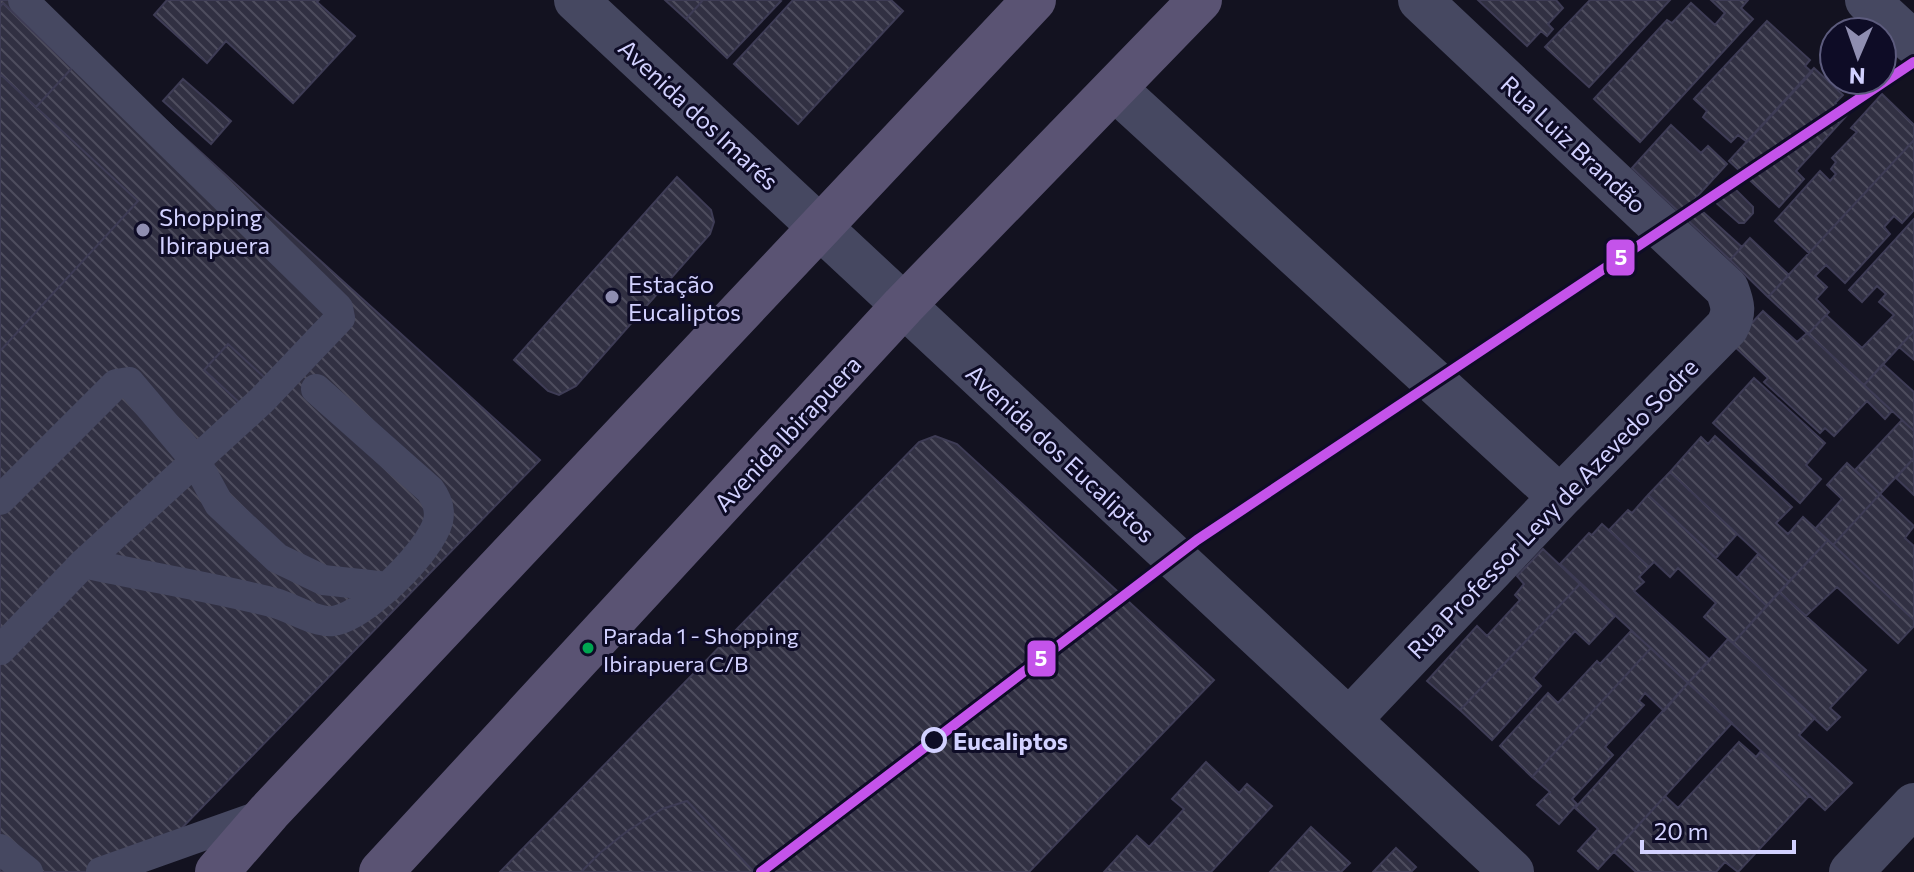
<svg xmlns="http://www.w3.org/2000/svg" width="1914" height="872" font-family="Commissioner,sans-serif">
<defs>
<pattern id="building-back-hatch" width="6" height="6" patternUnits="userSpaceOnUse" patternTransform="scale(2)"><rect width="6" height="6" fill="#313042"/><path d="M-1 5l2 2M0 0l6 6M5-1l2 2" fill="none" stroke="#4e4d5e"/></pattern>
</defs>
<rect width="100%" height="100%" fill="#131220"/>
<path fill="url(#building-back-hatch)" stroke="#3e3c55" stroke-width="2" d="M 0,0 L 33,0 L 540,460 L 139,872 L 0,872 Z
M 167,0 L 319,0 L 317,2 L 355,36 L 293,103 L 226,41 L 207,63 L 154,15 Z
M 665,0 L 703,0 L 686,19 Z
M 703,0 L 779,0 L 781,1 L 727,58 L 686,19 Z
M 793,0 L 891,0 L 903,11 L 798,124 L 734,64 Z
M 1478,0 L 1556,0 L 1563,8 L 1548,24 L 1553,29 L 1547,36 L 1541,31 L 1527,46 Z
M 1590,0 L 1670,0 L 1589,87 L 1545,47 Z
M 1711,0 L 1748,0 L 1741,8 L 1753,19 L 1640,142 L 1594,99 L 1667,20 L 1672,23 L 1691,3 L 1715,25 L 1725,13 Z
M 3,3 L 72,68 L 36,107 L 0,74 L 0,7 Z
M 1767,21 L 1810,60 L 1805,66 L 1812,72 L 1747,142 L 1738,135 L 1731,142 L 1703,117 L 1707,111 L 1694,99 Z
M 1814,68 L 1843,95 L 1835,103 L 1848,114 L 1796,171 L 1804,179 L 1779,207 L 1729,161 Z
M 0,74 L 138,201 L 0,351 Z
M 183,79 L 231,121 L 211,144 L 163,101 Z
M 1882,94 L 1914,125 L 1914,140 L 1809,253 L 1775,221 L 1820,171 L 1830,181 L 1836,174 L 1831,169 L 1836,162 L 1832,158 L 1857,132 L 1851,128 Z
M 1671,125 L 1701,153 L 1708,146 L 1727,164 L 1681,214 L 1632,168 Z
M 1914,140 L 1914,210 L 1902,223 L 1894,216 L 1884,227 L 1890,234 L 1845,283 L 1826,265 L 1815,276 L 1827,287 L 1816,299 L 1829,312 L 1808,334 L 1768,297 Z
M 677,177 L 711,210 L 714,222 L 710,234 L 576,386 L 559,395 L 548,391 L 514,360 Z
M 1729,183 L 1753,207 L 1753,213 L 1744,223 L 1739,223 L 1714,201 L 1713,197 L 1722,184 Z
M 1692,202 L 1742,247 L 1730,260 L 1681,214 Z
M 1914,219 L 1914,331 L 1864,385 L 1808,334 L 1826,315 L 1862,348 L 1894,315 L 1879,302 L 1886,294 L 1877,286 L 1862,302 L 1849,290 Z
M 1750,238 L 1789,275 L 1768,297 L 1730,260 Z
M 1763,311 L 1797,342 L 1807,333 L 1892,411 L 1885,419 L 1867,401 L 1834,436 L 1825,428 L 1820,433 L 1764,382 L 1768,378 L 1732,344 Z
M 1914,331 L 1914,360 L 1899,347 Z
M 228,344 L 266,379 L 242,405 L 204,370 Z
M 1883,364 L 1914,392 L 1914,431 L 1864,385 Z
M 1754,378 L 1825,443 L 1806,465 L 1821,479 L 1800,503 L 1713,423 Z
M 1902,420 L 1914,431 L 1914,458 L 1880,494 L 1855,470 Z
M 935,436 L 957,444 L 1214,680 L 1029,872 L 754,872 L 687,801 L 662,809 L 626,832 L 600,853 L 581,872 L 500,872 L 919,442 Z
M 1715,436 L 1792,507 L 1776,523 L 1788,534 L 1803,517 L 1828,540 L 1789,582 L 1670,472 L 1701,437 L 1708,444 Z
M 1914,458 L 1914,495 L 1896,478 Z
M 1847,463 L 1880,494 L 1833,545 L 1815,529 L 1842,499 L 1827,485 Z
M 1670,472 L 1737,534 L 1716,558 L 1648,495 Z
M 1880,494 L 1914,526 L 1905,538 L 1914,546 L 1914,620 L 1833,545 Z
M 1648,495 L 1767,606 L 1733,643 L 1704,617 L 1716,603 L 1678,568 L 1670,577 L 1654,562 L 1649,567 L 1609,530 L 1628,510 L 1632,513 Z
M 1602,524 L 1649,567 L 1639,577 L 1644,582 L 1634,591 L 1710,660 L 1688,683 L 1560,564 L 1589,533 L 1592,535 Z
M 1828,540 L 1914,620 L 1914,626 L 1898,643 L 1837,587 L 1806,616 L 1779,592 Z
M 1543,549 L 1580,584 L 1460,710 L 1427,681 L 1477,626 L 1487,636 L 1520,600 L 1515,595 L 1524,584 L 1517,576 Z
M 1758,554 L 1789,582 L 1767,606 L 1737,578 Z
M 1580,584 L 1615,616 L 1589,644 L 1575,631 L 1533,678 L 1541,686 L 1492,740 L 1460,710 Z
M 1779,592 L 1866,670 L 1830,708 L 1840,717 L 1827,730 L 1733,643 Z
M 1631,631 L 1651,648 L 1532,777 L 1500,746 L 1548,693 L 1558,703 L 1597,661 L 1600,664 Z
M 1728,639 L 1815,718 L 1799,735 L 1852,783 L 1825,810 L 1688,683 Z
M 1651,648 L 1688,683 L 1664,711 L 1645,693 L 1639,701 L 1644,705 L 1605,747 L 1613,755 L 1572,799 L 1577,804 L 1559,824 L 1537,805 L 1550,792 L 1532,777 Z
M 1688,683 L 1732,723 L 1598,869 L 1578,851 L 1598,829 L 1575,808 Z
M 1739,742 L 1756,757 L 1761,751 L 1809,796 L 1738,872 L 1725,862 L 1716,872 L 1636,872 L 1614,852 L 1665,796 L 1678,808 Z
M 1206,762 L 1239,793 L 1247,784 L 1272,806 L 1211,872 L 1104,872 L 1137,836 L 1149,847 L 1184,809 L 1172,799 Z
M 687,801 L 754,872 L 581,872 L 600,853 L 626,832 L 662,809 Z
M 1311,827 L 1350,863 L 1341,872 L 1270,872 Z
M 1396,848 L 1416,867 L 1411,872 L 1373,872 Z"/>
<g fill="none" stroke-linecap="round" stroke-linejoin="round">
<path stroke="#464861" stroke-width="30" d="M 0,500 L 116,384 L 129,382 L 195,460 L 219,504 L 277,558 L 323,580 L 388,587
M 84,563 C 147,577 212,587 275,603 C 293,608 315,623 333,621 C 361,617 405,572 422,550 C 437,530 447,513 430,490 L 316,389
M 0,650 L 84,563 L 262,400 L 340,318 L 338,308 L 23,0
M 0,849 L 28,872
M 101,872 L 264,814"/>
<path stroke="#464861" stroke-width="44" d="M 576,0 L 1512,872
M 1867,0 L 1914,43
M 1115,89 L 1560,497
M 1349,720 L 1560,497 L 1727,327 C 1735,312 1733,305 1727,289 L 1420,0
M 1851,872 L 1914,805"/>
<path stroke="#5a5373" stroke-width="44" d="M 217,872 L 269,812 L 1034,0
M 381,872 L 903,306 L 1200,0"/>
<g stroke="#0e0c26" stroke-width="16">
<path id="metro-1" d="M 761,872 L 1197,540 L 1914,62"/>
</g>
<use href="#metro-1" stroke="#c453ea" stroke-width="10"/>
</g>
<g fill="#8f8eb1" stroke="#0e0c26" stroke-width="3">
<circle cx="143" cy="230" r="8"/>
<circle cx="612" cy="297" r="8"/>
</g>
<circle fill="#00a651" stroke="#0e0c26" stroke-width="3" cx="588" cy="648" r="7"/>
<circle fill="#0e0c26" stroke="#d2d1ff" stroke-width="4" cx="934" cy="740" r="11"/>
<g text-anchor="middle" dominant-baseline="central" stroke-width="6" stroke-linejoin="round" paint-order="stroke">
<g font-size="22" fill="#d2d1ff" stroke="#0e0c26" text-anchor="start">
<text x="603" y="635">Parada 1 - Shopping<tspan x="603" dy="28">Ibirapuera C/B</tspan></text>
</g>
<g font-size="24" fill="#d2d1ff" stroke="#0e0c26">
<text transform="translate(699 114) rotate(43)">Avenida dos Imarés</text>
<text transform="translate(1574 144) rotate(43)">Rua Luiz Brandão</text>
<text transform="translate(787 433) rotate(-47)">Avenida Ibirapuera</text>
<text transform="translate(1061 453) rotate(43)">Avenida dos Eucaliptos</text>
<text transform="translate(1552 508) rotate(-46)">Rua Professor Levy de Azevedo Sodre</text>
</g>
<g font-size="24" fill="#d2d1ff" stroke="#0e0c26" text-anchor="start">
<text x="159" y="216">Shopping<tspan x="159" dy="28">Ibirapuera</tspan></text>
<text x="628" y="283">Estação<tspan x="628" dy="28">Eucaliptos</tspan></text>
</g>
<g font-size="24" font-weight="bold" fill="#d2d1ff" stroke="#0e0c26" text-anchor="start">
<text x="953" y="740">Eucaliptos</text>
</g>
</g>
<g stroke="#0e0c26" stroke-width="3">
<rect x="1605" y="238" width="31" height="39" rx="8" fill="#c453ea"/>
<rect x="1026" y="639" width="31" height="39" rx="8" fill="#c453ea"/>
</g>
<g font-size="22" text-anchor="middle" font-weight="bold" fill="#fff">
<text x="1621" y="265">5</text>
<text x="1041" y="666">5</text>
</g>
<g transform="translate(1858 56) rotate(182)"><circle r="38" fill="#0e0c26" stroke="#5c5b7d" stroke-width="2"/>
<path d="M0-6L14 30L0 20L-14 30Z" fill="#8f8eb1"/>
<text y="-12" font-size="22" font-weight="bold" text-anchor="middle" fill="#d2d1ff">N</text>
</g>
<path d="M1642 840v12h152v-12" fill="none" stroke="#d2d1ff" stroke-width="4"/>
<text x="1654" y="840" font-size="24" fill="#d2d1ff" stroke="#0e0c26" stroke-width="6" paint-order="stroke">20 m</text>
</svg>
